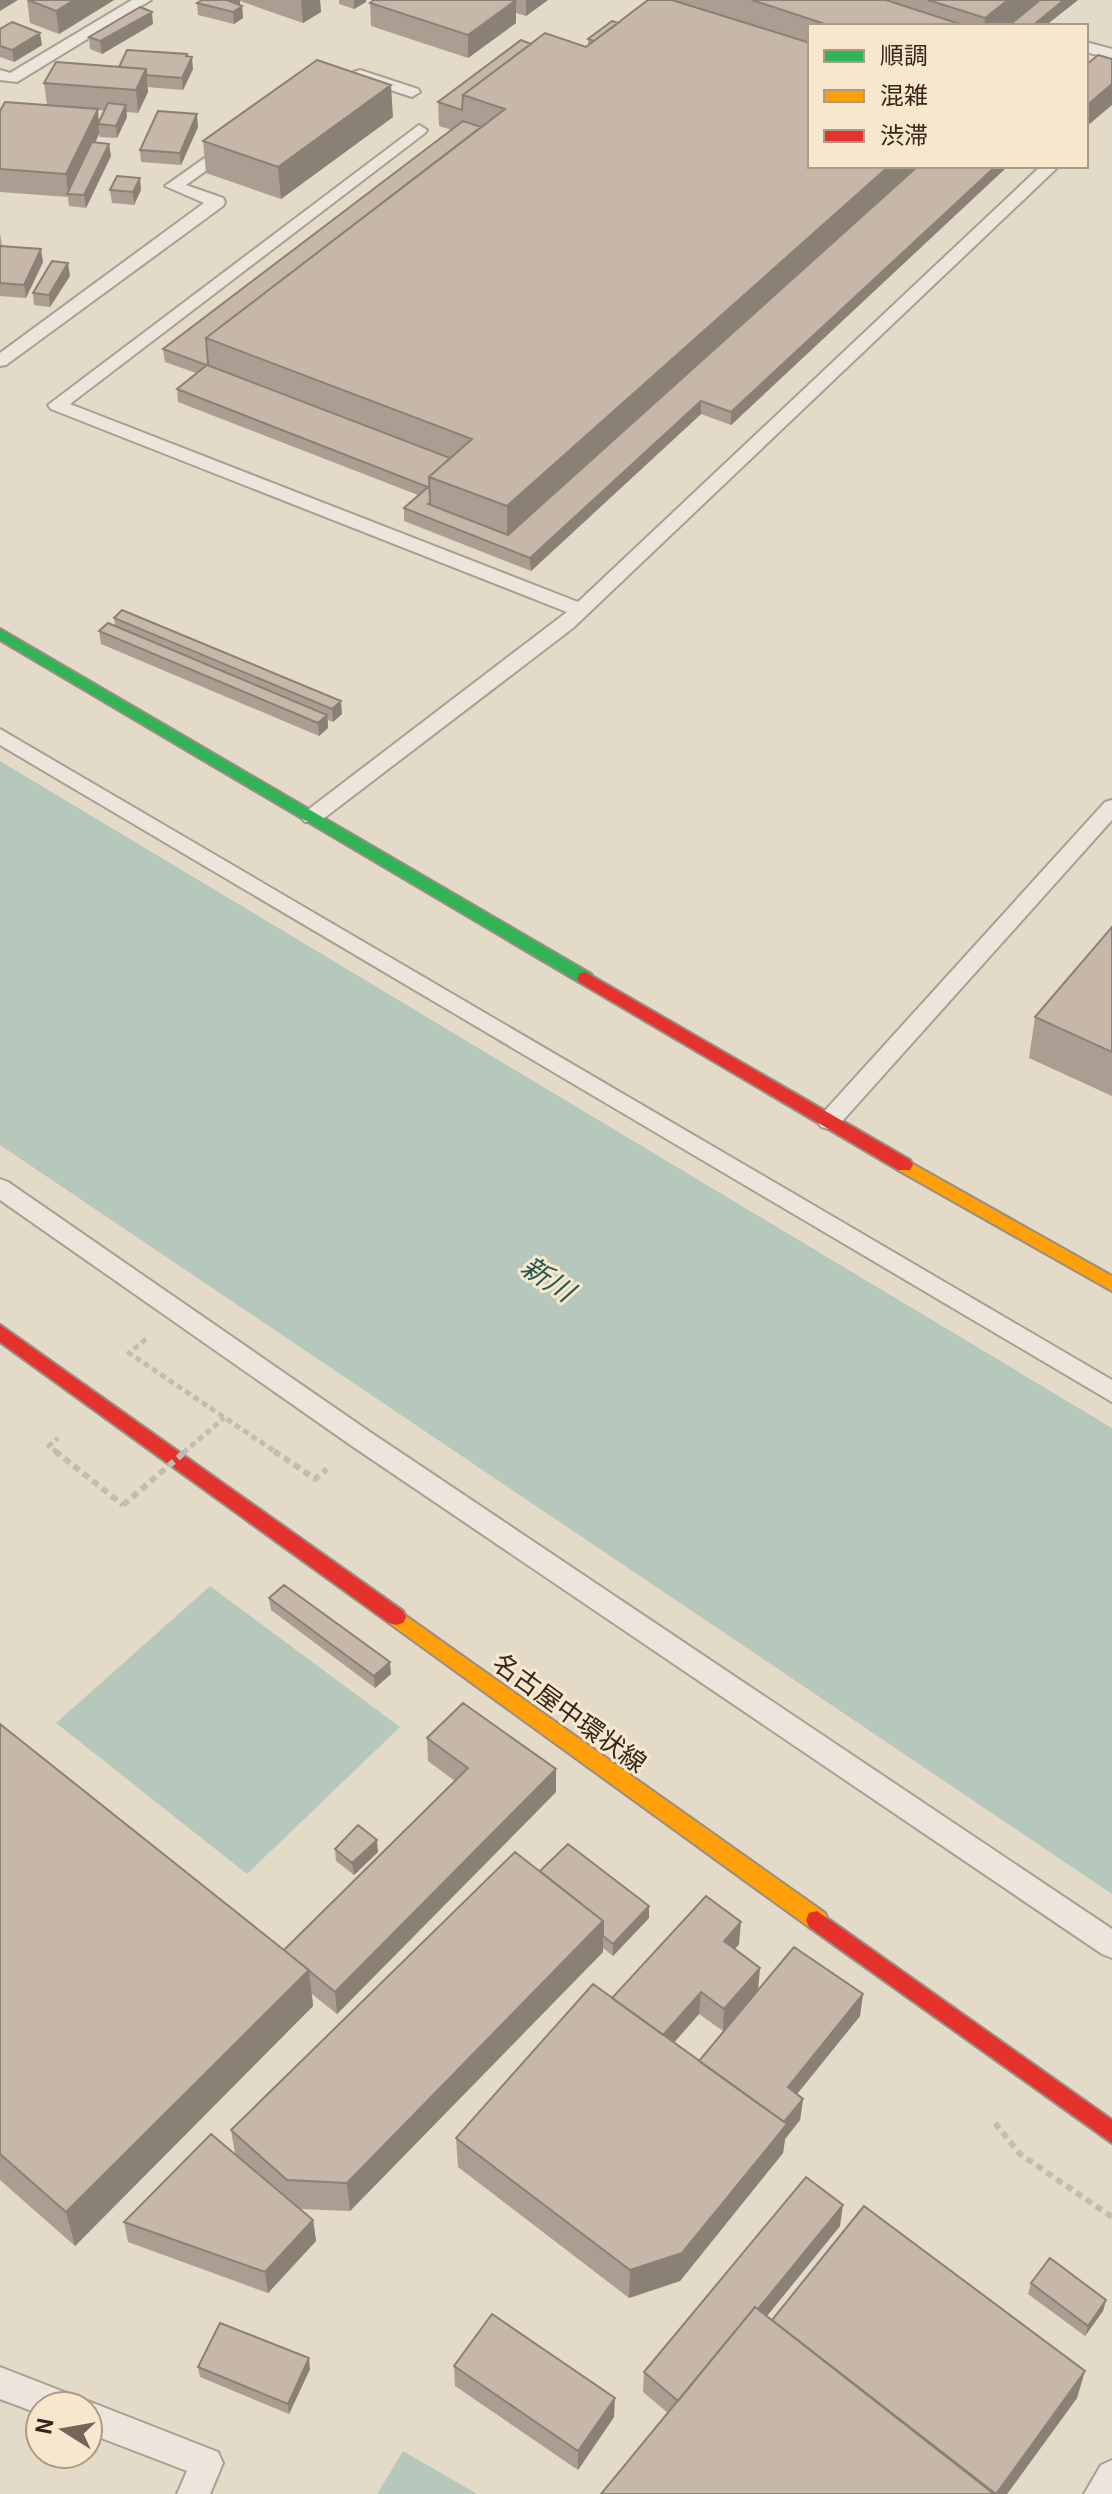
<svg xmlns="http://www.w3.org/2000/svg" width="1112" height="2494" font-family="Georgia,'Noto Sans JP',serif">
<rect width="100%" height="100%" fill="#e4dac8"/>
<path fill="#b5c8bb" d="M 0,761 L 1112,1428 L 1112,1894 L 0,1145 Z
M 210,1586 L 400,1727 L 247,1874 L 56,1723 Z
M 403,2451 L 477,2494 L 377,2494 Z"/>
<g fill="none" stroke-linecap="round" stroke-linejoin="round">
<g stroke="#a89f92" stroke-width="4">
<path id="lane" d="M 132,0 L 151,0 L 17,82 L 0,80 L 0,70 L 10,73 Z
M 1086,42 L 1112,49 L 1112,59 L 1086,52 Z
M 360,70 L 418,89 L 420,92 L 412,97 L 354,78 L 354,72 Z
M 419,125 L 427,130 L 425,133 L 70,404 L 578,602 L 1041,166 L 1059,166 L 573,628 L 319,822 L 305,822 L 301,817 L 305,812 L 567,612 L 51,409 L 48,405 Z
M 233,138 L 239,139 L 241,143 L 239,147 L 186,185 L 223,198 L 225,202 L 223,206 L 6,365 L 0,366 L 0,353 L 204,203 L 165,186 Z
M 0,729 L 1112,1380 L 1112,1402 L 0,745 Z
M 1112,800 L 1112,820 L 837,1127 L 829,1129 L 821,1127 L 817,1121 L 821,1115 L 1105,802 Z
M 0,1179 L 8,1182 L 370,1432 L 1112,1929 L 1112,1958 L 1102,1954 L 352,1446 L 0,1200 Z
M 0,2367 L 72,2395 L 77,2406 L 88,2401 L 218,2452 L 223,2463 L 210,2494 L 177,2494 L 187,2471 L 88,2433 L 88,2406 L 40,2406 L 40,2414 L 0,2399 Z
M 1112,2460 L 1112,2494 L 1084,2494 L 1101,2465 Z"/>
</g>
<g stroke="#988e82" stroke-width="4">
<path id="fast" d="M 0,629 L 591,974 L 593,978 L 591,982 L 579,982 L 0,640 Z"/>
</g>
<g stroke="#988e82" stroke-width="4">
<path id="slow" d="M 904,1159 L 1112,1276 L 1112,1291 L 898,1170 L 895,1165 Z
M 396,1609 L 825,1913 L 828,1920 L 825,1927 L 817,1929 L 809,1927 L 389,1623 L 386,1617 L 389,1611 Z"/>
</g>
<g stroke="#988e82" stroke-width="4">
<path id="jam" d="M 585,972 L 910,1160 L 913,1165 L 910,1170 L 898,1170 L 579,982 L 577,978 L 579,974 Z
M 0,1325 L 403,1611 L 406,1617 L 403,1623 L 396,1625 L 389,1623 L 0,1342 Z
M 817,1911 L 1112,2120 L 1112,2143 L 809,1927 L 806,1920 L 809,1913 Z"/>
</g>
<path stroke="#c3bcb2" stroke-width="5" stroke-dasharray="6 4" stroke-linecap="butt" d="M 146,1339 L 129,1353 L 277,1453
M 58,1453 L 49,1446 L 58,1438"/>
<path stroke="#c3bcb2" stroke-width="6" stroke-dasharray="7 5" stroke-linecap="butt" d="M 55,1451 L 123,1505
M 274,1451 L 315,1479 L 327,1469
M 995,2123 L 1020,2154 L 1112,2217"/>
<use href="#lane" fill="#ebe5db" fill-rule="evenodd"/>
<use href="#fast" fill="#30b455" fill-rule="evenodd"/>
<use href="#slow" fill="#ff9f0a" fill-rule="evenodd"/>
<use href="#jam" fill="#e5322d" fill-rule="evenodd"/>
<path stroke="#c3bcb2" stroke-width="5" stroke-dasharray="6 4" stroke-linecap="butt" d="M 183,1453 L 224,1418"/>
<path stroke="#c3bcb2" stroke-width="6" stroke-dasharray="7 5" stroke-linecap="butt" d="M 123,1505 L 186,1451"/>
</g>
<path fill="#ab9d91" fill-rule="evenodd" d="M 27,0 L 114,0 L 59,34 L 30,23 Z
M 202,0 L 320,0 L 321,12 L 303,23 L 240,1 L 240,5 L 242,6 L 243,18 L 234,24 L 198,15 L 197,3 Z
M 339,0 L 366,0 L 366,2 L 354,9 L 339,4 Z
M 374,0 L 548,0 L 526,16 L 516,13 L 516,23 L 468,58 L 371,26 L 370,3 Z
M 648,0 L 1078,0 L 1045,26 L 810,26 L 810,166 L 1008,166 L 731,425 L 701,414 L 531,571 L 404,521 L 404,508 L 418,495 L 178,402 L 177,389 L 196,373 L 165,362 L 163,349 L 452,130 L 439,126 L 438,102 L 531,44 L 586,47 L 588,45 L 588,39 L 618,23 Z
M 153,24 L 102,54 L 90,49 L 89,37 Z
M 0,29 L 42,45 L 14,62 L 0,57 Z
M 187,56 L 193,69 L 183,90 L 147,87 L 148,92 L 138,113 L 126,112 L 127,117 L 117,138 L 100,137 L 99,134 L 95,143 L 111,156 L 86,208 L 69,206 L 68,197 L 0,192 L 0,111 L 47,105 L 44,83 L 119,67 ZM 98,110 L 105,111 L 99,122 Z
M 393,117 L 281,199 L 206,173 L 203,141 Z
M 198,127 L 181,165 L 141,162 L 140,150 Z
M 110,190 L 141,190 L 134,205 L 112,203 Z
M 0,233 L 2,246 L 43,262 L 26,298 L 0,296 Z
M 70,276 L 50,307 L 34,305 L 33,293 Z
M 122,610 L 342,714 L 333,722 L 328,720 L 328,728 L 319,736 L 101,644 L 99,631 L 115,626 L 114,618 Z
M 1112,927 L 1112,1096 L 1029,1058 L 1035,1017 Z
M 269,1598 L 391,1674 L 375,1688 L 271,1610 Z
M 0,1724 L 284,1950 L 455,1781 L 428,1761 L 427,1738 L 556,1792 L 337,2014 L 312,1994 L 313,2006 L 75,2246 L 0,2180 Z
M 335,1849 L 378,1852 L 354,1875 L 336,1861 Z
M 540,1871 L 649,1918 L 613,1956 L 603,1948 L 603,1952 L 350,2211 L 300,2209 L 313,2220 L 316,2241 L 268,2293 L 128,2242 L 124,2222 L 235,2154 L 231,2130 Z
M 739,1944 L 735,1949 L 758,1989 L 863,1994 L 860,2016 L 797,2094 L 803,2099 L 800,2120 L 785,2139 L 783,2153 L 680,2281 L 629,2298 L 458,2167 L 456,2138 L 612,1998 ZM 741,2010 L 699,2061 L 674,2043 L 699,2014 L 723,2031 Z
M 840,2226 L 767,2316 L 772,2320 L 1077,2398 L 1007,2494 L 601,2494 L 668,2413 L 643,2392 L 644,2372 Z
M 1031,2283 L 1106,2300 L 1103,2311 L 1085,2336 L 1028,2294 Z
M 454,2366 L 614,2417 L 578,2470 L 455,2386 Z
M 198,2367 L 310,2369 L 289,2414 L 200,2377 Z"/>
<path fill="#8b8076" d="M 0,0 L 18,0 L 0,11 Z
M 74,0 L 114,0 L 59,34 L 56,11 Z
M 231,0 L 240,0 L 240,6 L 232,11 Z
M 301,0 L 320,0 L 321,12 L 303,23 Z
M 354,0 L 366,0 L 366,2 L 354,9 Z
M 516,0 L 516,23 L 468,58 L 468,35 Z
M 526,0 L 548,0 L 526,16 Z
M 1008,0 L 1051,0 L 1012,23 L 1011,26 L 984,26 L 985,18 Z
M 1064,0 L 1078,0 L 1045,26 L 1032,26 Z
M 242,6 L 243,18 L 234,24 L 233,12 Z
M 152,12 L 153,24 L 102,54 L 100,41 Z
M 40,33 L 42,45 L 14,62 L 12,50 Z
M 187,54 L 188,64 L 192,57 L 193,69 L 183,90 L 182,78 Z
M 146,69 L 148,92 L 138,113 L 136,90 Z
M 1112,84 L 1112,105 L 1086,127 L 1086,106 Z
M 391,85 L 393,117 L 281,199 L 278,167 Z
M 126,105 L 127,117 L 117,138 L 116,126 Z
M 98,109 L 99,134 L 70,194 L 68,194 L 66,174 Z
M 197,114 L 198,127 L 181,165 L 180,153 Z
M 109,144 L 111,156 L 86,208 L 84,195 Z
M 889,166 L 928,166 L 507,547 L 507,506 Z
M 996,166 L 1008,166 L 731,425 L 731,412 Z
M 140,178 L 141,190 L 134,205 L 133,192 Z
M 41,249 L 43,262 L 26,298 L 24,285 Z
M 68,263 L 70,276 L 50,307 L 49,295 Z
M 701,401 L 701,414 L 531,571 L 530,558 Z
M 341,701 L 342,714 L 333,722 L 332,709 Z
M 327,715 L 328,728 L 319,736 L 318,723 Z
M 390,1662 L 391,1674 L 375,1688 L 374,1676 Z
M 556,1769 L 556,1792 L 337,2014 L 335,1992 Z
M 377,1840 L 378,1852 L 354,1875 L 352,1863 Z
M 649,1906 L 649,1918 L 613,1956 L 613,1944 Z
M 603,1921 L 603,1952 L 350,2211 L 347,2183 Z
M 741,1922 L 739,1944 L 722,1964 L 724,1941 Z
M 760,1968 L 758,1991 L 723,2031 L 724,2009 Z
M 309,1970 L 313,2006 L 75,2246 L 66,2212 Z
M 701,1992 L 699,2014 L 660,2058 L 661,2036 Z
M 863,1994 L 860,2016 L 785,2109 L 788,2087 Z
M 803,2099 L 800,2120 L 785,2139 L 783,2153 L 680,2281 L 629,2298 L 630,2270 L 782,2124 Z
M 843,2205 L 840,2226 L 680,2423 L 681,2404 Z
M 313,2220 L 316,2241 L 268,2293 L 265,2272 Z
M 1106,2300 L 1103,2311 L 1085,2336 L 1088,2326 Z
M 309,2358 L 310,2369 L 289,2414 L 288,2404 Z
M 1085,2371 L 1077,2398 L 1007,2494 L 996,2494 Z
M 615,2398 L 614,2417 L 578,2470 L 578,2451 Z"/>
<path fill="#c7b7a9" stroke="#8b8076" stroke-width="2" d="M 28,0 L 74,0 L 56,11 Z
M 202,0 L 227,0 L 242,6 L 233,12 L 197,3 Z
M 374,0 L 516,0 L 468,35 L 370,3 Z
M 648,0 L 672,0 L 810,43 L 810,166 L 889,166 L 507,506 L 429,477 L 472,439 L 206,338 L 505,109 L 463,95 L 545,33 L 586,47 Z
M 752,0 L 886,0 L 966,26 L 831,26 Z
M 928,0 L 1008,0 L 985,18 Z
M 1040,0 L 1064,0 L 1032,26 L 1022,26 L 1012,23 Z
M 140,7 L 152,12 L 100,41 L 89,37 Z
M 612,21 L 618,23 L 594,41 L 588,39 Z
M 12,22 L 40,33 L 12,50 L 0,46 L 0,29 Z
M 521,40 L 531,44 L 463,95 L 462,110 L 438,102 Z
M 127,50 L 187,54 L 186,56 L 192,57 L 182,78 L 146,75 L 146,69 L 119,67 Z
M 1098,55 L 1112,59 L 1112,84 L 1086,106 L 1086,65 Z
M 317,60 L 391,85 L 278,167 L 203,141 Z
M 56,62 L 146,69 L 136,90 L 44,83 Z
M 5,102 L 98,109 L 66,174 L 0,169 L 0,111 Z
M 108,103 L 126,105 L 116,126 L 98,124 Z
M 158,111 L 197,114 L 180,153 L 140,150 Z
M 463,121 L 481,127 L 206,338 L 208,364 L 206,365 L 163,349 Z
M 92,142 L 109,144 L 84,195 L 67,194 Z
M 918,166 L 996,166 L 731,412 L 701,401 L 530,558 L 404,508 L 428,487 L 177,389 L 207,365 L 450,458 L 429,477 L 430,503 L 428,504 L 508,535 Z
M 117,176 L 140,178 L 133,192 L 110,190 Z
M 0,246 L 41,249 L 24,285 L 0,283 Z
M 52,261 L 68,263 L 49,295 L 33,293 Z
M 122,610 L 341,701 L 332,709 L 114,618 Z
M 108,623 L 327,715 L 318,723 L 99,631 Z
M 1112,927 L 1112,1052 L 1035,1017 Z
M 284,1585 L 390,1662 L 374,1676 L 269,1598 Z
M 463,1703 L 556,1769 L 335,1992 L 284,1950 L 468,1768 L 427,1738 Z
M 0,1724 L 309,1970 L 66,2212 L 0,2154 Z
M 358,1825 L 377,1840 L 352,1863 L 335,1849 Z
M 568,1844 L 649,1906 L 613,1944 L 603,1936 L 603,1921 L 540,1871 Z
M 515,1852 L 603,1921 L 347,2183 L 287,2180 L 231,2130 Z
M 706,1896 L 741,1922 L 724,1941 L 760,1968 L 724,2009 L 701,1992 L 663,2035 L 612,1998 Z
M 794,1947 L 863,1994 L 788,2087 L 803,2099 L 784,2122 L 699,2061 Z
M 593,1984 L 787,2124 L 682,2253 L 630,2270 L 456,2138 Z
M 211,2134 L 313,2220 L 265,2272 L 124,2222 Z
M 806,2177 L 843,2205 L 758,2309 L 755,2307 L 678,2401 L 644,2372 Z
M 864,2206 L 1085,2371 L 996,2494 L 772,2320 Z
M 1050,2258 L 1106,2300 L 1088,2326 L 1031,2283 Z
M 755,2307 L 994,2494 L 601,2494 Z
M 492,2314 L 615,2398 L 578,2451 L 454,2366 Z
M 220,2323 L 309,2358 L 288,2404 L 198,2367 Z"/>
<g text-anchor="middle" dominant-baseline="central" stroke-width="6" stroke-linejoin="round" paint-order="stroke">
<g font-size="26" fill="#36271b" stroke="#f7e8cd">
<text transform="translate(571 1711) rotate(36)">名古屋中環状線</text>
</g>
<g font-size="28" font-style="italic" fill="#295751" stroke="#f7e8cd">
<text transform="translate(549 1277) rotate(34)">新川</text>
</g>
</g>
<rect x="808" y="24" width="280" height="144" fill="#f7e8cd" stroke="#aa9b86" stroke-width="2"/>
<rect x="824" y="50" width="40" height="12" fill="#30b455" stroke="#aa9b86" stroke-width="2"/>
<text x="880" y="64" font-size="24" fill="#36271b">順調</text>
<rect x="824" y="90" width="40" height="12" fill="#ff9f0a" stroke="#aa9b86" stroke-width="2"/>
<text x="880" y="104" font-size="24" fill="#36271b">混雑</text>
<rect x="824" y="130" width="40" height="12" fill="#e5322d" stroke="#aa9b86" stroke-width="2"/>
<text x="880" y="144" font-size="24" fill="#36271b">渋滞</text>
<g transform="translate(64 2430) rotate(281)"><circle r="38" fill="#f7e8cd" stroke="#aa9b86" stroke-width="2"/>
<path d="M0-6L14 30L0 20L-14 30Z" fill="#736658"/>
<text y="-12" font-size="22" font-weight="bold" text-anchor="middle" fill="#36271b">N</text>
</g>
</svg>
